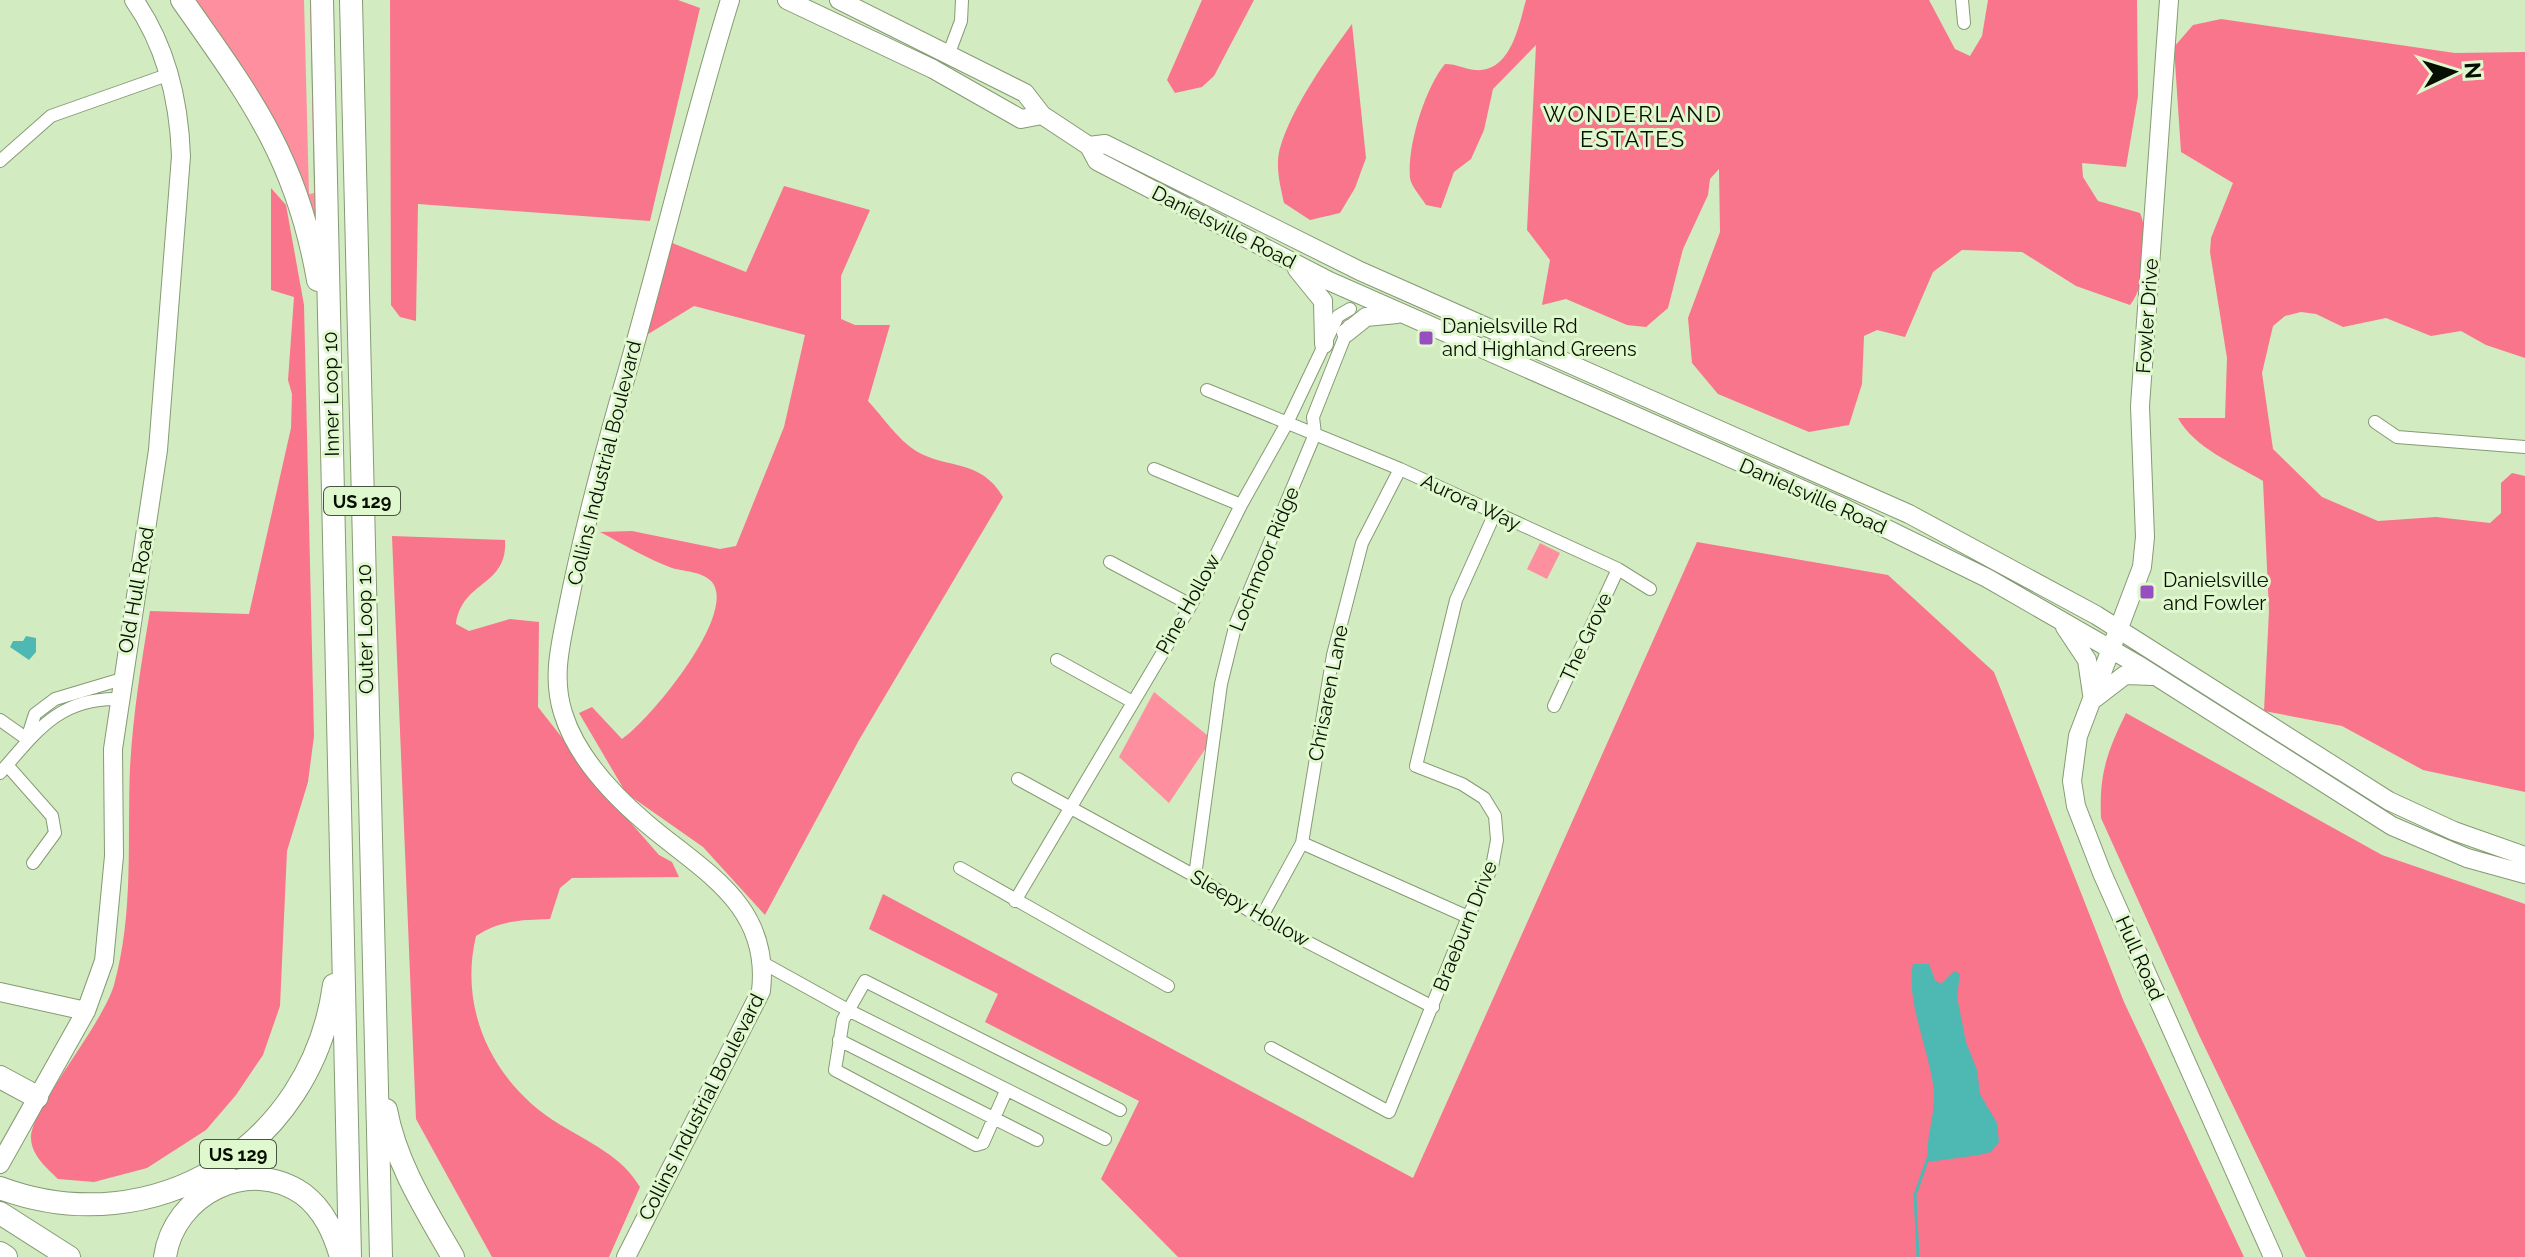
<svg xmlns="http://www.w3.org/2000/svg" width="2525" height="1257" font-family="Raleway,sans-serif">
<rect width="100%" height="100%" fill="#d3ebc0"/>
<path fill="#fd8f9f" d="M 188,0 L 304,0 L 309,194 L 314,193 L 310,0 L 314,0 L 320,235 Z
M 1540,543 L 1560,553 L 1547,579 L 1527,569 Z
M 1154,692 L 1212,739 L 1169,803 L 1119,757 Z"/>
<path fill="#f9758c" d="M 390,0 L 678,0 L 700,8 L 650,221 L 418,204 L 416,321 L 400,317 L 391,305 Z
M 1202,0 L 1254,0 L 1214,76 L 1202,87 L 1175,93 L 1167,80 Z
M 1526,0 L 1929,0 L 1955,49 L 1970,56 L 1982,36 L 1988,0 L 2137,0 L 2138,96 L 2126,167 L 2082,163 L 2083,177 L 2098,201 L 2140,213 C 2150,236 2146,286 2130,305 L 2076,286 L 2022,252 L 1962,250 L 1933,272 L 1905,337 L 1877,330 L 1864,336 L 1862,384 L 1849,425 L 1809,432 L 1718,394 L 1692,363 L 1688,318 L 1720,232 L 1719,169 L 1710,179 L 1708,195 L 1683,249 L 1668,308 L 1646,327 L 1627,325 L 1566,299 L 1542,305 L 1550,260 L 1527,230 L 1536,45 L 1493,89 L 1484,130 L 1471,159 L 1454,172 L 1441,208 L 1426,205 C 1421,197 1411,186 1410,178 C 1407,146 1425,88 1445,64 C 1457,64 1465,69 1475,70 C 1511,73 1519,25 1526,0 Z
M 2221,19 L 2455,53 L 2525,52 L 2525,358 L 2486,345 L 2461,331 L 2431,336 L 2386,318 L 2343,327 L 2316,314 L 2301,312 L 2285,316 L 2273,326 L 2262,373 L 2273,449 L 2322,497 L 2378,521 L 2436,517 L 2490,523 L 2501,513 L 2501,483 L 2512,473 L 2525,476 L 2525,792 L 2423,770 L 2342,726 L 2264,711 L 2269,611 L 2263,481 C 2235,464 2194,448 2178,418 L 2225,418 L 2227,358 L 2210,252 L 2211,238 L 2233,183 L 2181,152 L 2174,47 L 2193,25 Z
M 1352,24 L 1366,158 L 1355,188 L 1340,213 L 1310,220 L 1284,203 C 1280,185 1275,166 1280,148 C 1292,107 1327,58 1352,24 Z
M 784,186 L 870,210 L 841,276 L 841,319 L 855,325 L 890,325 L 868,401 C 882,416 898,440 916,451 C 948,470 980,458 1003,497 L 859,740 L 765,915 L 703,847 L 626,793 L 579,713 L 592,707 L 622,739 C 649,721 738,614 712,582 C 702,571 685,572 672,568 C 647,559 623,544 600,532 L 632,531 L 720,549 L 736,546 L 784,427 L 805,335 L 694,306 L 645,336 L 667,241 L 746,272 Z
M 271,188 L 286,205 L 304,305 L 314,736 L 308,782 L 287,851 L 280,1006 L 263,1055 L 236,1095 L 206,1130 L 147,1168 L 94,1182 L 58,1179 C 47,1168 32,1156 31,1139 C 30,1109 101,1028 114,985 C 134,913 127,842 130,768 C 133,715 141,664 150,611 L 249,614 L 291,428 L 292,394 L 288,380 L 294,297 L 271,290 Z
M 392,536 L 505,540 C 508,587 462,580 456,624 L 469,631 L 510,619 L 539,622 L 538,707 L 611,800 L 659,855 L 672,862 L 679,877 L 572,878 L 560,888 L 550,919 C 522,920 500,920 476,936 C 458,1011 494,1084 559,1124 C 588,1142 622,1156 640,1187 L 609,1257 L 492,1257 L 416,1119 Z
M 1697,542 L 1888,575 L 1994,672 L 2124,1002 L 2244,1257 L 1178,1257 L 1101,1179 L 1139,1101 L 985,1022 L 998,994 L 869,929 L 883,894 L 1413,1178 Z
M 2126,713 L 2382,855 L 2525,904 L 2525,1257 L 2306,1257 L 2199,1035 L 2101,818 C 2099,774 2107,752 2126,713 Z"/>
<path fill="#4eb8b3" d="M 26,636 L 36,638 L 36,652 L 29,660 L 10,647 L 13,641 L 23,641 Z
M 1913,964 L 1929,964 L 1935,980 L 1941,984 L 1954,971 L 1960,974 L 1957,997 L 1966,1042 L 1977,1070 L 1980,1094 L 1997,1123 L 1999,1142 L 1991,1152 L 1979,1155 L 1928,1162 C 1925,1140 1935,1116 1934,1093 C 1931,1053 1905,1002 1913,964 Z"/>
<g fill="none" stroke-linecap="round" stroke-linejoin="round">
<path stroke="#4eb8b3" stroke-width="3" d="M 1918,1257 L 1915,1195 L 1928,1158"/>
<g stroke="#859b73" stroke-width="14">
<path id="street" d="M 1962,0 L 1964,23
M 949,53 L 961,21 L 962,0
M 0,161 L 51,116 L 170,74
M 1207,390 L 1400,469 L 1618,569 L 1650,589
M 2375,422 L 2397,437 L 2525,447
M 1154,469 L 1241,505
M 1110,562 L 1191,605
M 1057,660 L 1131,701
M 1554,706 L 1618,569
M 0,720 L 27,739
M 27,739 L 35,714 L 55,699 L 122,679
M 7,765 L 52,816 L 55,833 L 33,863
M 0,773 C 36,732 58,698 118,699
M 1018,779 L 1195,876 L 1261,918 L 1433,1007
M 1302,843 L 1468,917
M 960,868 L 1168,986
M 1195,876 L 1221,684 L 1236,623 L 1315,434 L 1313,417 L 1349,326
M 1015,901 L 1191,605 L 1241,505 L 1287,423 L 1338,316 L 1350,309
M 1261,918 L 1302,843 L 1333,655 L 1362,543 L 1400,469
M 765,964 L 848,1010 L 1105,1139
M 839,1040 L 1037,1140
M 1271,1048 L 1389,1112 L 1468,917 L 1492,867 L 1497,840 L 1495,816 L 1484,798 L 1462,784 L 1416,766 L 1456,600 L 1495,513
M 1006,1091 L 983,1143 L 976,1145 L 835,1070 L 843,1020 L 865,981 L 1120,1110"/>
</g>
<g stroke="#859b73" stroke-width="20">
<path id="secondary" d="M 787,0 L 933,69 L 1021,119 L 1042,115
M 839,0 L 1025,93 L 1042,115 L 1089,146 L 1097,161 L 1329,281 L 1844,508 L 1987,578 L 2140,666 L 2392,826 L 2467,858 L 2525,874
M 2169,0 L 2140,406 L 2145,537 L 2142,567 L 2078,736 L 2072,781 L 2076,806 L 2102,873 L 2273,1257
M 1089,146 L 1105,144 L 1360,271 L 1909,514 L 2096,615 L 2389,801 L 2454,831 L 2525,856
M 1297,269 L 1323,301 L 1324,344
M 1346,333 L 1366,317 L 1397,314
M 2065,627 L 2087,660 L 2092,694
M 2095,698 L 2125,675 L 2153,676
M 0,992 L 86,1011
M 0,1164 L 86,1011 L 104,961 L 114,856 L 113,749 L 158,450 L 181,156 C 179,100 167,47 134,0
M 626,1257 L 761,991 C 771,904 702,871 646,823 C 612,794 576,756 563,713 C 552,678 560,647 567,612 C 582,536 601,464 622,390 C 660,260 690,129 730,0"/>
</g>
<g stroke="#859b73" stroke-width="24">
<path id="highway" d="M 182,0 C 251,98 297,159 318,280
M 322,0 L 350,1257
M 351,0 L 381,1257
M 0,1077 L 37,1097
M 386,1110 C 396,1164 426,1210 453,1257
M 0,1188 C 154,1245 312,1147 334,985
M 0,1213 L 69,1257
M 0,1253 L 6,1257
M 165,1257 C 174,1194 249,1156 303,1194 C 324,1210 334,1233 341,1257"/>
</g>
<use href="#street" stroke="#fff" stroke-width="12"/>
<use href="#secondary" stroke="#fff" stroke-width="18"/>
<use href="#highway" stroke="#fff" stroke-width="22"/>
</g>
<g fill="#974ec1" stroke="#e0f8cd" stroke-width="3">
<rect x="1418" y="330" width="16" height="16" rx="4"/>
<rect x="2139" y="584" width="16" height="16" rx="4"/>
</g>
<g text-anchor="middle" dominant-baseline="central" stroke-width="6" stroke-linejoin="round" paint-order="stroke">
<g fill="#e0f8cd" stroke="#48543f" stroke-width="2">
<rect x="324" y="487" width="76" height="28" rx="6"/>
<rect x="200" y="1140" width="76" height="28" rx="6"/>
</g>
<g font-size="18" font-weight="bold" fill="#070e02">
<text x="362" y="501">US 129</text>
<text x="238" y="1154">US 129</text>
</g>
<g font-size="20" fill="#070e02" stroke="#e0f8cd">
<text transform="translate(1224 227) rotate(27)">Danielsville Road</text>
<text transform="translate(2147 316) rotate(-86)">Fowler Drive</text>
<text transform="translate(331 394) rotate(-91)">Inner Loop 10</text>
<text transform="translate(604 463) rotate(-76)">Collins Industrial Boulevard</text>
<text transform="translate(1813 496) rotate(24)">Danielsville Road</text>
<text transform="translate(1471 502) rotate(25)">Aurora Way</text>
<text transform="translate(1264 559) rotate(-68)">Lochmoor Ridge</text>
<text transform="translate(136 590) rotate(-80)">Old Hull Road</text>
<text transform="translate(1188 604) rotate(-61)">Pine Hollow</text>
<text transform="translate(365 629) rotate(-91)">Outer Loop 10</text>
<text transform="translate(1586 637) rotate(-65)">The Grove</text>
<text transform="translate(1328 693) rotate(-79)">Chrisaren Lane</text>
<text transform="translate(1250 908) rotate(30)">Sleepy Hollow</text>
<text transform="translate(1465 926) rotate(-68)">Braeburn Drive</text>
<text transform="translate(2140 958) rotate(66)">Hull Road</text>
<text transform="translate(701 1107) rotate(-63)">Collins Industrial Boulevard</text>
</g>
<g font-size="20" fill="#070e02" stroke="#e0f8cd" text-anchor="start">
<text x="1442" y="326">Danielsville Rd<tspan x="1442" dy="23">and Highland Greens</tspan></text>
<text x="2163" y="580">Danielsville<tspan x="2163" dy="23">and Fowler</tspan></text>
</g>
<g font-size="22" letter-spacing="2" fill="#070e02" stroke="#e0f8cd">
<text x="1633" y="114">WONDERLAND<tspan x="1633" dy="25">ESTATES</tspan></text>
</g>
</g>
<g transform="translate(2453 72) rotate(86)" stroke="#e0f8cd" stroke-width="6" paint-order="stroke">
<path d="M0-6L14 30L0 20L-14 30Z" fill="#070e02"/>
<text y="-12" font-size="22" font-weight="bold" text-anchor="middle" fill="#070e02">N</text>
</g>
</svg>
